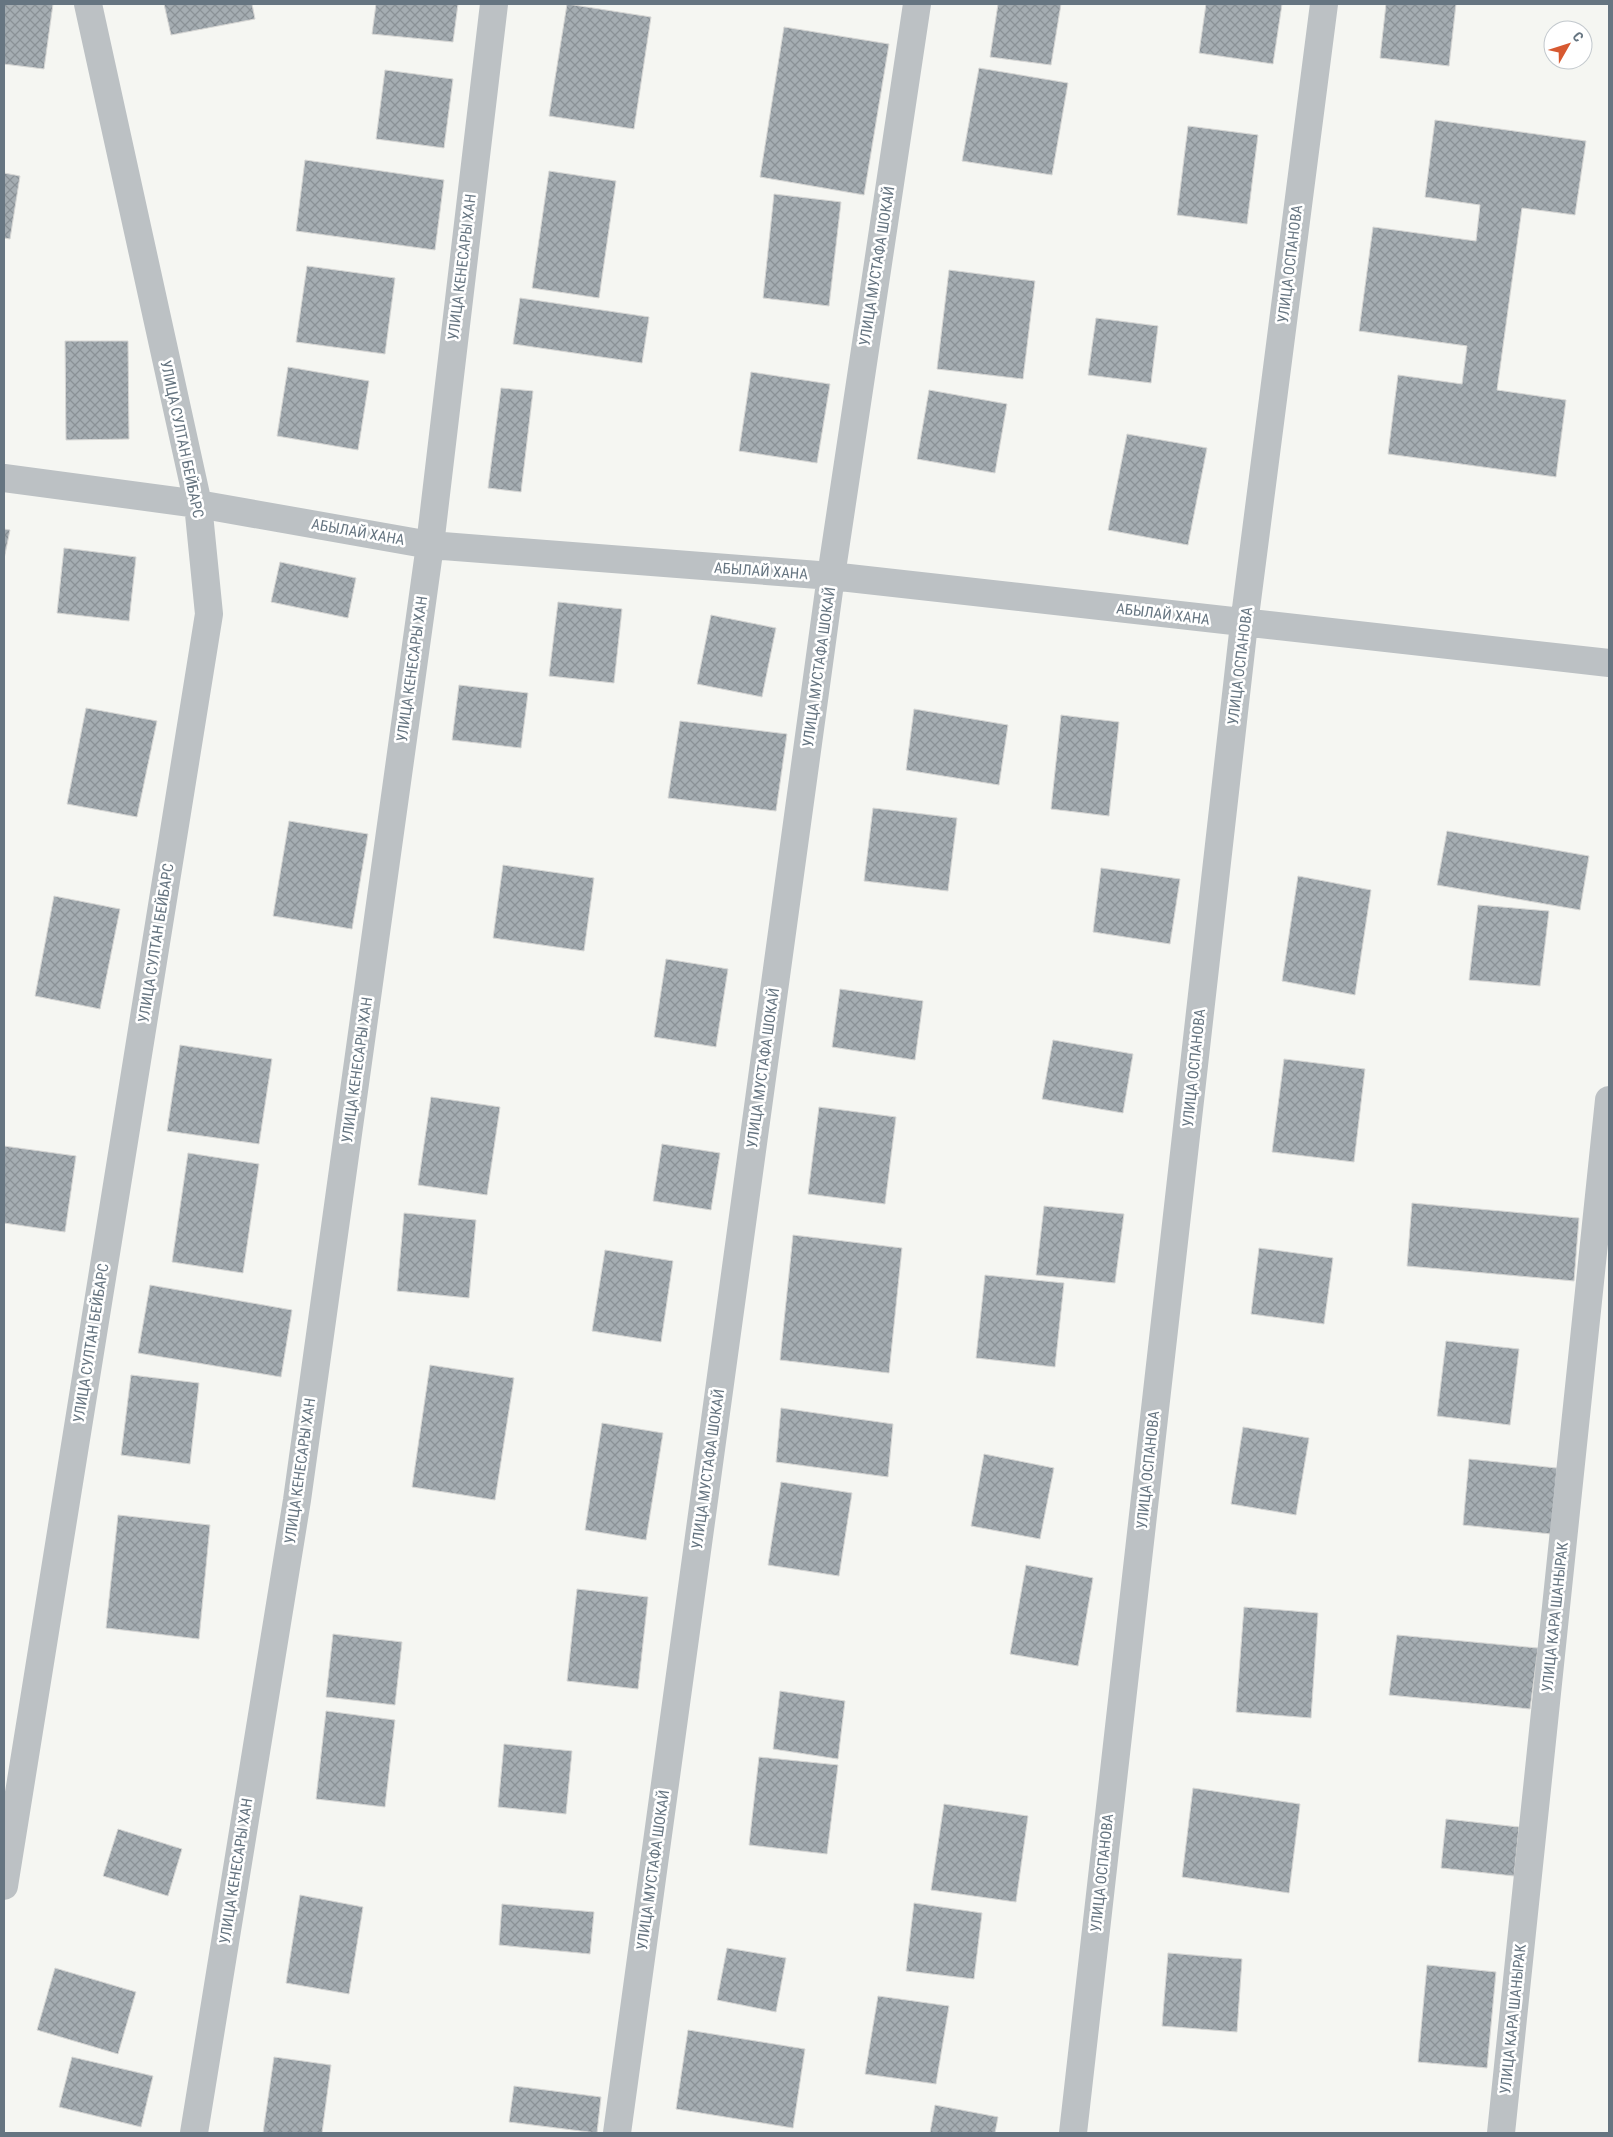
<svg xmlns="http://www.w3.org/2000/svg" width="1613" height="2137" font-family="'Roboto Condensed',sans-serif">
<defs>
<pattern id="building-cross-hatch" width="8" height="8" patternUnits="userSpaceOnUse" patternTransform="scale(1.25)"><rect width="8" height="8" fill="#a5adb2"/><path d="M0 0l8 8M0 8l8-8" fill="none" stroke="#8a9196"/></pattern>
</defs>
<rect width="100%" height="100%" fill="#f5f6f2"/>
<path fill="url(#building-cross-hatch)" stroke="#d7d7d5" d="M 4,4 L 53,4 L 44,69 L 4,64 Z
M 164,4 L 252,4 L 255,19 L 171,35 Z
M 376,4 L 458,4 L 453,42 L 372,34 Z
M 567,4 L 651,17 L 634,129 L 549,116 Z
M 998,4 L 1061,4 L 1051,65 L 990,57 Z
M 1206,4 L 1282,4 L 1273,64 L 1199,53 Z
M 1386,4 L 1456,4 L 1449,66 L 1380,58 Z
M 784,27 L 889,44 L 864,195 L 760,177 Z
M 979,68 L 1068,83 L 1052,175 L 962,161 Z
M 385,70 L 453,79 L 444,148 L 376,139 Z
M 1435,120 L 1586,141 L 1575,215 L 1522,208 L 1497,390 L 1566,400 L 1556,477 L 1388,454 L 1398,375 L 1462,384 L 1467,346 L 1359,331 L 1373,227 L 1476,241 L 1480,205 L 1425,197 Z
M 1188,126 L 1258,135 L 1247,224 L 1177,215 Z
M 305,160 L 444,180 L 435,250 L 296,231 Z
M 549,171 L 616,181 L 599,298 L 532,288 Z
M 4,173 L 20,176 L 10,239 L 4,238 Z
M 774,194 L 841,202 L 829,306 L 763,298 Z
M 307,266 L 395,278 L 385,354 L 296,342 Z
M 949,270 L 1035,281 L 1023,379 L 937,369 Z
M 520,298 L 649,317 L 642,363 L 513,344 Z
M 1096,318 L 1158,326 L 1151,383 L 1088,375 Z
M 65,341 L 128,341 L 129,439 L 66,440 Z
M 288,367 L 369,381 L 358,450 L 277,436 Z
M 751,372 L 830,384 L 817,463 L 739,451 Z
M 501,388 L 533,391 L 521,492 L 488,488 Z
M 929,390 L 1007,404 L 995,473 L 917,459 Z
M 1127,434 L 1207,448 L 1188,545 L 1108,530 Z
M 4,529 L 10,530 L 4,559 Z
M 64,548 L 136,557 L 129,621 L 57,613 Z
M 280,562 L 356,578 L 348,618 L 271,602 Z
M 558,602 L 622,609 L 614,683 L 549,676 Z
M 711,615 L 776,628 L 762,697 L 697,684 Z
M 459,685 L 528,693 L 521,748 L 452,740 Z
M 86,708 L 157,721 L 137,817 L 67,804 Z
M 914,709 L 1008,725 L 999,785 L 906,770 Z
M 1061,715 L 1119,722 L 1109,816 L 1051,809 Z
M 680,721 L 787,734 L 776,811 L 668,798 Z
M 873,808 L 957,818 L 948,891 L 864,881 Z
M 289,821 L 368,834 L 352,929 L 273,916 Z
M 1447,831 L 1589,856 L 1580,910 L 1437,885 Z
M 503,865 L 594,878 L 584,951 L 493,938 Z
M 1101,868 L 1180,879 L 1170,944 L 1093,932 Z
M 1298,876 L 1371,890 L 1355,995 L 1282,981 Z
M 54,896 L 120,909 L 100,1009 L 35,996 Z
M 1478,905 L 1549,911 L 1540,986 L 1469,980 Z
M 666,959 L 728,969 L 716,1047 L 654,1037 Z
M 840,989 L 923,1001 L 915,1060 L 832,1047 Z
M 1053,1040 L 1133,1054 L 1123,1113 L 1042,1099 Z
M 180,1045 L 272,1059 L 259,1144 L 167,1131 Z
M 1284,1059 L 1365,1069 L 1354,1162 L 1272,1152 Z
M 431,1097 L 500,1107 L 487,1195 L 418,1185 Z
M 819,1107 L 896,1117 L 885,1204 L 808,1194 Z
M 662,1144 L 720,1153 L 711,1210 L 653,1201 Z
M 4,1146 L 76,1156 L 65,1232 L 4,1223 Z
M 188,1153 L 259,1164 L 243,1273 L 172,1262 Z
M 1412,1203 L 1579,1218 L 1574,1281 L 1407,1266 Z
M 1044,1206 L 1124,1214 L 1115,1283 L 1036,1275 Z
M 404,1213 L 476,1220 L 469,1298 L 397,1291 Z
M 793,1235 L 902,1248 L 889,1373 L 780,1360 Z
M 1259,1248 L 1333,1258 L 1324,1324 L 1251,1314 Z
M 605,1250 L 673,1261 L 661,1342 L 592,1331 Z
M 985,1275 L 1064,1283 L 1055,1367 L 976,1358 Z
M 150,1285 L 292,1310 L 281,1377 L 138,1353 Z
M 1446,1341 L 1519,1349 L 1510,1425 L 1437,1416 Z
M 430,1365 L 514,1378 L 495,1500 L 412,1487 Z
M 131,1375 L 199,1383 L 190,1464 L 121,1455 Z
M 781,1408 L 893,1424 L 888,1477 L 776,1462 Z
M 602,1423 L 663,1433 L 646,1540 L 585,1530 Z
M 1243,1427 L 1309,1438 L 1296,1515 L 1231,1504 Z
M 984,1454 L 1054,1468 L 1040,1539 L 971,1526 Z
M 1469,1459 L 1557,1468 L 1551,1534 L 1463,1525 Z
M 781,1482 L 852,1493 L 839,1576 L 768,1565 Z
M 118,1515 L 210,1525 L 199,1639 L 106,1628 Z
M 1026,1565 L 1093,1578 L 1078,1666 L 1010,1654 Z
M 577,1589 L 648,1597 L 638,1689 L 567,1681 Z
M 1244,1607 L 1318,1613 L 1311,1718 L 1236,1712 Z
M 333,1634 L 402,1642 L 395,1705 L 326,1697 Z
M 1397,1635 L 1538,1648 L 1530,1709 L 1389,1695 Z
M 780,1691 L 845,1701 L 838,1759 L 773,1749 Z
M 326,1711 L 395,1720 L 385,1807 L 316,1799 Z
M 504,1744 L 572,1751 L 566,1814 L 498,1807 Z
M 759,1757 L 838,1765 L 827,1854 L 749,1845 Z
M 1193,1788 L 1300,1804 L 1289,1893 L 1182,1877 Z
M 944,1804 L 1028,1816 L 1016,1902 L 931,1890 Z
M 1446,1819 L 1519,1827 L 1514,1876 L 1441,1868 Z
M 118,1829 L 182,1849 L 168,1896 L 103,1876 Z
M 300,1895 L 363,1907 L 349,1994 L 286,1983 Z
M 914,1903 L 982,1913 L 974,1979 L 906,1971 Z
M 502,1904 L 594,1912 L 590,1954 L 499,1945 Z
M 727,1948 L 786,1958 L 776,2012 L 717,2000 Z
M 1168,1953 L 1242,1959 L 1237,2032 L 1162,2026 Z
M 1427,1965 L 1496,1972 L 1487,2068 L 1418,2062 Z
M 55,1968 L 136,1992 L 118,2054 L 37,2030 Z
M 878,1996 L 949,2006 L 936,2084 L 865,2074 Z
M 688,2030 L 805,2049 L 793,2128 L 676,2109 Z
M 72,2057 L 153,2076 L 141,2127 L 59,2107 Z
M 274,2057 L 331,2065 L 322,2133 L 263,2133 Z
M 514,2086 L 601,2097 L 597,2133 L 509,2122 Z
M 935,2105 L 998,2117 L 995,2133 L 930,2133 Z"/>
<g fill="none" stroke-linecap="round" stroke-linejoin="round">
<path stroke="#bcc1c4" stroke-width="28" d="M 4,478 L 198,504 L 430,545 L 831,576 L 1609,663
M 4,1886 L 209,614 L 198,504 L 88,4
M 194,2133 L 297,1500 L 430,545 L 494,4
M 617,2133 L 831,576 L 917,4
M 1073,2133 L 1244,624 L 1324,4
M 1501,2133 L 1609,1100"/>
</g>
<g text-anchor="middle" dominant-baseline="central" stroke-width="5" stroke-linejoin="round" paint-order="stroke">
<g font-size="15" fill="#667581" stroke="#fff">
<text transform="translate(1290 264) rotate(-83)">УЛИЦА ОСПАНОВА</text>
<text transform="translate(877 266) rotate(-81)">УЛИЦА МУСТАФА ШОКАЙ</text>
<text transform="translate(462 267) rotate(-83)">УЛИЦА КЕНЕСАРЫ ХАН</text>
<text transform="translate(182 439) rotate(78)">УЛИЦА СУЛТАН БЕЙБАРС</text>
<text transform="translate(358 532) rotate(10)">АБЫЛАЙ ХАНА</text>
<text transform="translate(761 571) rotate(4)">АБЫЛАЙ ХАНА</text>
<text transform="translate(1163 614) rotate(7)">АБЫЛАЙ ХАНА</text>
<text transform="translate(1240 666) rotate(-83)">УЛИЦА ОСПАНОВА</text>
<text transform="translate(819 667) rotate(-82)">УЛИЦА МУСТАФА ШОКАЙ</text>
<text transform="translate(412 669) rotate(-82)">УЛИЦА КЕНЕСАРЫ ХАН</text>
<text transform="translate(156 943) rotate(-81)">УЛИЦА СУЛТАН БЕЙБАРС</text>
<text transform="translate(763 1068) rotate(-82)">УЛИЦА МУСТАФА ШОКАЙ</text>
<text transform="translate(1194 1068) rotate(-84)">УЛИЦА ОСПАНОВА</text>
<text transform="translate(357 1070) rotate(-82)">УЛИЦА КЕНЕСАРЫ ХАН</text>
<text transform="translate(91 1343) rotate(-81)">УЛИЦА СУЛТАН БЕЙБАРС</text>
<text transform="translate(708 1469) rotate(-82)">УЛИЦА МУСТАФА ШОКАЙ</text>
<text transform="translate(1148 1470) rotate(-84)">УЛИЦА ОСПАНОВА</text>
<text transform="translate(300 1471) rotate(-82)">УЛИЦА КЕНЕСАРЫ ХАН</text>
<text transform="translate(1555 1617) rotate(-84)">УЛИЦА КАРА ШАНЫРАК</text>
<text transform="translate(653 1870) rotate(-82)">УЛИЦА МУСТАФА ШОКАЙ</text>
<text transform="translate(236 1871) rotate(-81)">УЛИЦА КЕНЕСАРЫ ХАН</text>
<text transform="translate(1102 1873) rotate(-84)">УЛИЦА ОСПАНОВА</text>
<text transform="translate(1513 2019) rotate(-84)">УЛИЦА КАРА ШАНЫРАК</text>
</g>
</g>
<rect width="1613" height="2137" fill="none" stroke="#667581" stroke-width="10"/>
<g transform="translate(1568 45) rotate(51)"><circle r="24" fill="#ffffff" stroke="#c2c8cd"/>
<path d="M0-4L9 19L0 12L-9 19Z" fill="#d75931"/>
<text y="-8" font-size="14" font-weight="bold" text-anchor="middle" fill="#667581">С</text>
</g>
</svg>
